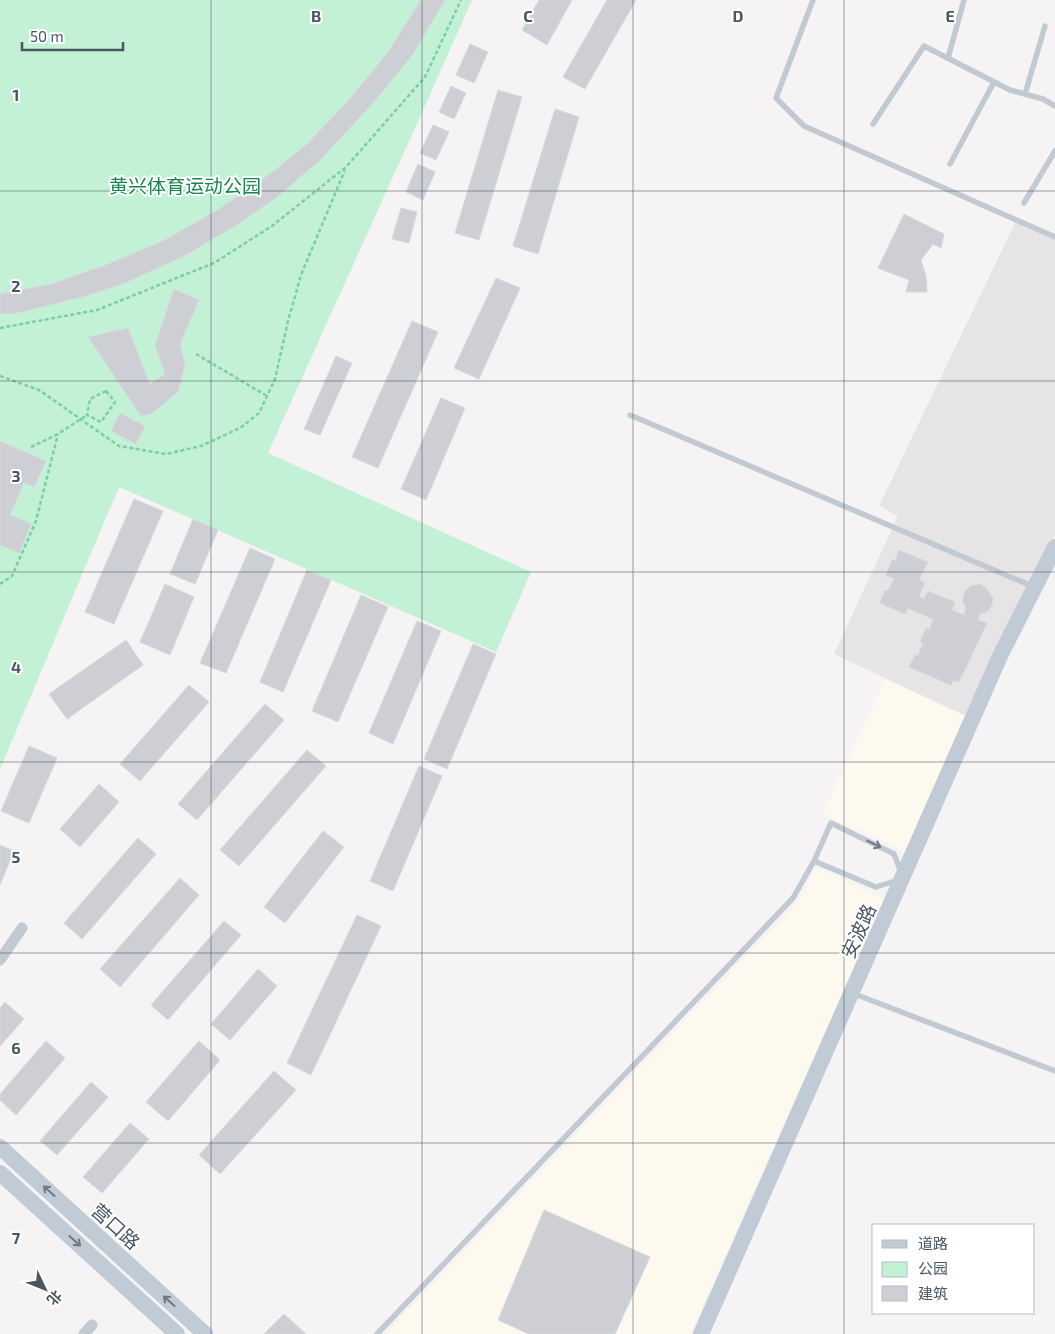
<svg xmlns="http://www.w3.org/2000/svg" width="1055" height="1334" font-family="'Exo 2','Noto Sans SC',sans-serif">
<rect width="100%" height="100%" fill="#f5f3f3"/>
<path fill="#fdf9ef" d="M 885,679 L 966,716 L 905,851 L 823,814 Z
M 816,867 L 884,899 L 690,1334 L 385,1334 L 798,902 Z"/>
<path fill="#e6e4e5" d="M 1016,221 L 1055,239 L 1055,535 L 1029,582 L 966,716 L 834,654 L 898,516 L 879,506 Z"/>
<path fill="#c3f1d5" d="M 0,0 L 472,0 L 425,106 L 268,453 L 531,572 L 496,652 L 119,487 L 0,769 Z"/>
<path fill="#cdcfd5" stroke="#d7d9de" d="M 421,0 L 445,0 L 413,54 L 374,102 L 319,161 L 277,197 L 237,225 L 184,256 L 125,283 L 82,297 L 17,313 L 0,314 L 0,294 L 51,284 L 103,266 L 163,241 L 216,211 L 274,171 L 307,144 L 348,101 L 388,52 Z
M 539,0 L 572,0 L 547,45 L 522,30 Z
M 607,0 L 636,0 L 585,89 L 563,77 Z
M 470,44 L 488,52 L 474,83 L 456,75 Z
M 451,86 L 466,93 L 454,119 L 439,112 Z
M 498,90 L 522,97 L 479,240 L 455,233 Z
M 555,109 L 579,117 L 538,254 L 513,246 Z
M 433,125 L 449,132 L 436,160 L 420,153 Z
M 418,164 L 435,172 L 423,200 L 406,192 Z
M 401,208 L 417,212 L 409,243 L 392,239 Z
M 904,214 L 944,234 L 941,248 L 933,244 L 921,260 L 926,276 L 927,292 L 906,292 L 909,280 L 878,268 Z
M 496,278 L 520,288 L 479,379 L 454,368 Z
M 174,289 L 199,300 L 180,344 L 185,365 L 178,392 L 151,414 L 141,416 L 88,337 L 128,328 L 150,384 L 165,374 L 155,345 Z
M 412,321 L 438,332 L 378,468 L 352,457 Z
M 336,356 L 352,363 L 320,435 L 304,429 Z
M 441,398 L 465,408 L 426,500 L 401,489 Z
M 120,413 L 145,426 L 136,444 L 111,431 Z
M 0,441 L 46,461 L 34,487 L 24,483 L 10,515 L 31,524 L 19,553 L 0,545 Z
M 134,499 L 163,511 L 114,624 L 85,612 Z
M 193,519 L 218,530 L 195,584 L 170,574 Z
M 250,548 L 275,559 L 226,673 L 200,663 Z
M 899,550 L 928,562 L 919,580 L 925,583 L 919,596 L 924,599 L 928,591 L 955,602 L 952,610 L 964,615 L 966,608 L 963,602 L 963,597 L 965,591 L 971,586 L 980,584 L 985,587 L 993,598 L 992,605 L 988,611 L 980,614 L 978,620 L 987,623 L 959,682 L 953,680 L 951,685 L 909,667 L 915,655 L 918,656 L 923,643 L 920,642 L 926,628 L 929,630 L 933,619 L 908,608 L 905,614 L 880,603 L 885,590 L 888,591 L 894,578 L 886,576 L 892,560 L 895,561 Z
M 307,570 L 331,580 L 283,692 L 260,682 Z
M 165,584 L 194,597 L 170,655 L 140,642 Z
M 361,595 L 388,607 L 338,722 L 312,711 Z
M 417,621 L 441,631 L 393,744 L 369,733 Z
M 126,640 L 143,665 L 67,719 L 49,694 Z
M 473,644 L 496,654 L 447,769 L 424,759 Z
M 189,685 L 209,702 L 140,781 L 120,764 Z
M 265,704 L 284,720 L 197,820 L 178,804 Z
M 29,746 L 57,758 L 29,823 L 1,811 Z
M 307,750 L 326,766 L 239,866 L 220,850 Z
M 419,766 L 442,776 L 393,891 L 370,881 Z
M 99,784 L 119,802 L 80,847 L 60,829 Z
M 323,831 L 344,847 L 285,923 L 264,907 Z
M 138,838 L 156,854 L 82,939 L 64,923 Z
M 0,845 L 14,851 L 0,885 Z
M 180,878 L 199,895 L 120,987 L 100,969 Z
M 357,915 L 381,926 L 311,1075 L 287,1063 Z
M 224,921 L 241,935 L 168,1020 L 151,1005 Z
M 258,969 L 277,986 L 230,1040 L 211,1024 Z
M 5,1002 L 24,1019 L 0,1046 L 0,1008 Z
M 46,1041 L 65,1058 L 16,1115 L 0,1100 L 0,1094 Z
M 199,1041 L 220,1060 L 168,1121 L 146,1102 Z
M 274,1071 L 296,1090 L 220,1174 L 199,1155 Z
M 91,1082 L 108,1097 L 57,1155 L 40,1141 Z
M 130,1123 L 149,1139 L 102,1193 L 83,1177 Z
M 544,1210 L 650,1257 L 615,1334 L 529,1334 L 498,1320 Z
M 284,1314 L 306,1334 L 264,1334 Z"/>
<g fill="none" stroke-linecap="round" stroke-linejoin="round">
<path stroke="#7ad0a6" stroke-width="2.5" stroke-dasharray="4 2.5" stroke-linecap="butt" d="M 0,328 L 97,310 L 214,263 L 272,226 L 346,167 L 425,77 L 461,0
M 196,354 L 267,396
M 0,376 L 39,390 L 119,446 L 166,454 L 201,446 L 240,428 L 259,413 L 275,379 L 288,321 L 301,275 L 345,170
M 106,391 L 115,402 L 101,422 L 87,415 L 90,399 Z
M 31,447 L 58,434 L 87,415
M 0,584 L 12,576 L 36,521 L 58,434"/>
<path stroke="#c1cad2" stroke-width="5.5" d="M 813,0 L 776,98 L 804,126 L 1055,237
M 948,58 L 964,0
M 1025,94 L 1045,26
M 873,124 L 924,46 L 1010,90 L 1043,99 L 1055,106
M 950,164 L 994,82
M 1024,203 L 1055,151
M 630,415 L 1034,587
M 814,861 L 876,887 L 898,880
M 852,993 L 1055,1071
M 377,1334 L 793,898 L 814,861 L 831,823 L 894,854 L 901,872"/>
<path stroke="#c1cad2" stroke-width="11" d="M 0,960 L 22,928
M 84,1334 L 92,1325"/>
<path stroke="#c1cbd6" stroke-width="16" d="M 0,1147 L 205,1334
M 0,1173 L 177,1334
M 701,1334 L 1000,656 L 1055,547"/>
</g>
<defs><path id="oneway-shaft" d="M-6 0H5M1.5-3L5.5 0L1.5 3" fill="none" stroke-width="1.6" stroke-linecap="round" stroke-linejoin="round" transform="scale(1.25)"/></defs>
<use stroke="#6e7983" href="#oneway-shaft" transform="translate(874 844) rotate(26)"/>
<g stroke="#6e7984">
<use href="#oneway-shaft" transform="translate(49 1191) rotate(-138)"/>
<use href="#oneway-shaft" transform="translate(75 1241) rotate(42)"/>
<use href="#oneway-shaft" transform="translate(169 1301) rotate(-138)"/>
</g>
<path fill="none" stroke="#4a5661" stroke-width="1" stroke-opacity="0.55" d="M 211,0 L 211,1334M 422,0 L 422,1334M 633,0 L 633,1334M 844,0 L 844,1334M 0,191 L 1055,191M 0,381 L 1055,381M 0,572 L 1055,572M 0,762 L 1055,762M 0,953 L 1055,953M 0,1143 L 1055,1143"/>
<g text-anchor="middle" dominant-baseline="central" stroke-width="4" stroke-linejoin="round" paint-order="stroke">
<g font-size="19" fill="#17864f" stroke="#fff">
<text x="185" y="185">黄兴体育运动公园</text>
</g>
<g font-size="19" fill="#4a5661" stroke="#fff">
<text transform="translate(858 931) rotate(-66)">安波路</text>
<text transform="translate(116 1226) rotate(42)">营口路</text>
</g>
</g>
<g font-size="16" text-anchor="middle" font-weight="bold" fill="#4a5661" stroke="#fff" stroke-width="4" stroke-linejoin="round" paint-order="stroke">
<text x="316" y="22">B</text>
<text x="528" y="22">C</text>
<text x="738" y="22">D</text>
<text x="950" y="22">E</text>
<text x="16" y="101">1</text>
<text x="16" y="292">2</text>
<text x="16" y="482">3</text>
<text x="16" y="673">4</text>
<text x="16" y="863">5</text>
<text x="16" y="1054">6</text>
<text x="16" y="1244">7</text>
</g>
<rect x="872" y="1224" width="162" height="90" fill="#ffffff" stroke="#b7bbc0"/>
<rect x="882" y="1240" width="25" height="8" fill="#c1cbd6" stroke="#b7bbc0"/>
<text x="918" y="1249" font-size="15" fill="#4a5661">道路</text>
<rect x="882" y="1262" width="25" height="15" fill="#c3f1d5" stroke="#b7bbc0"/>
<text x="918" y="1274" font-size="15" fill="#4a5661">公园</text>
<rect x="882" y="1286" width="25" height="15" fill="#cdcfd5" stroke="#b7bbc0"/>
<text x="918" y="1299" font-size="15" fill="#4a5661">建筑</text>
<g transform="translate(45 1289) rotate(133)" stroke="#ffffff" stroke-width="4" paint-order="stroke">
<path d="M0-4L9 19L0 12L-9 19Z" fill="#4a5661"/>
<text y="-8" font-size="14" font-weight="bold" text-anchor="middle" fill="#4a5661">北</text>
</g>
<path d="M22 42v8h101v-8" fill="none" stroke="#4a5661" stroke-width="2.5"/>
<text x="30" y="42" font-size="15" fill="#4a5661" stroke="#ffffff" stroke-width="4" paint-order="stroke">50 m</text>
</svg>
